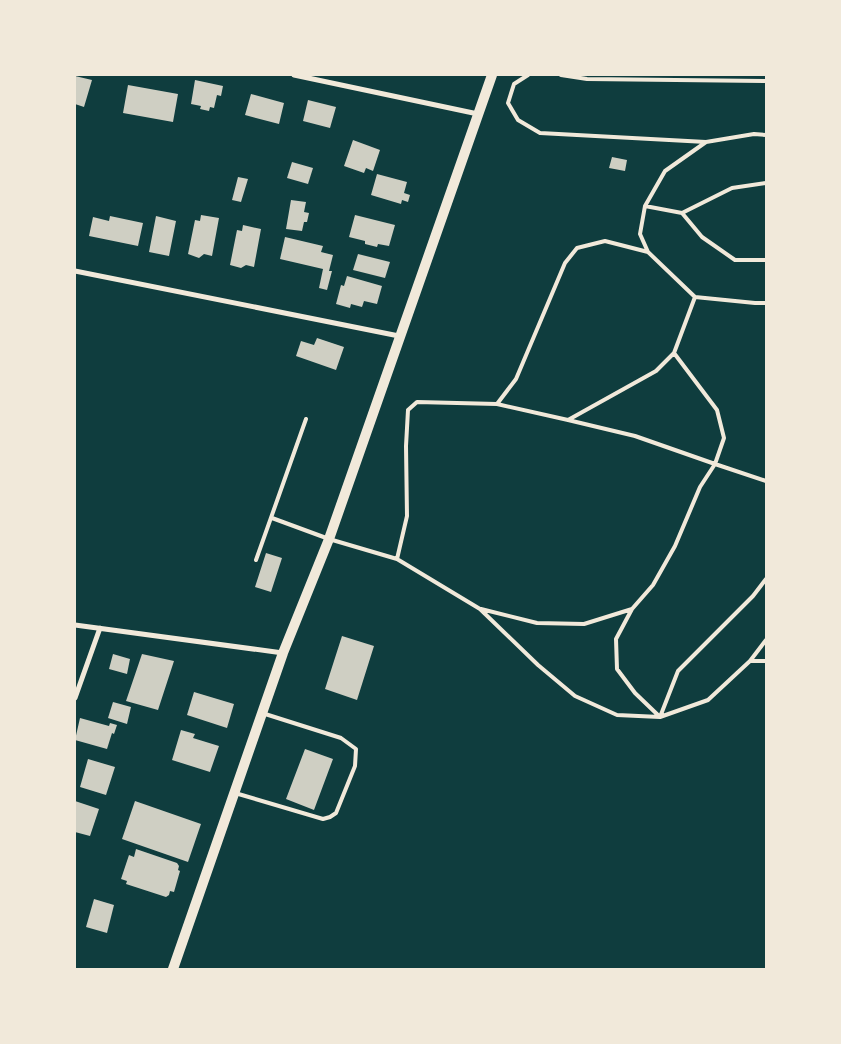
<svg xmlns="http://www.w3.org/2000/svg" width="841" height="1044" font-family="'Fira Sans',sans-serif">
<rect width="100%" height="100%" fill="#0f3d3e"/>
<path fill="#cfcfc3" d="M 75,76 L 92,80 L 84,107 L 75,104 Z
M 195,80 L 223,86 L 221,96 L 217,95 L 214,108 L 210,107 L 209,111 L 200,109 L 201,106 L 191,104 Z
M 128,85 L 178,94 L 173,122 L 123,113 Z
M 251,94 L 284,103 L 279,124 L 245,115 Z
M 308,100 L 336,107 L 330,128 L 303,121 Z
M 353,140 L 380,150 L 373,171 L 366,168 L 364,173 L 344,166 Z
M 612,157 L 627,160 L 625,171 L 609,168 Z
M 292,162 L 313,168 L 308,184 L 287,178 Z
M 377,174 L 407,182 L 404,193 L 410,195 L 408,202 L 402,200 L 401,204 L 371,195 Z
M 238,177 L 248,179 L 241,202 L 232,200 Z
M 291,200 L 306,202 L 304,212 L 309,213 L 307,222 L 304,222 L 302,231 L 286,229 Z
M 201,215 L 219,218 L 212,256 L 204,254 L 199,258 L 188,254 L 195,220 L 200,221 Z
M 355,215 L 395,225 L 389,246 L 378,244 L 377,247 L 365,244 L 365,241 L 349,237 Z
M 110,216 L 143,223 L 138,246 L 89,236 L 93,217 L 109,221 Z
M 156,216 L 176,221 L 169,256 L 149,252 Z
M 243,225 L 261,229 L 254,267 L 246,265 L 241,268 L 230,265 L 237,230 L 242,231 Z
M 285,237 L 323,246 L 321,252 L 333,255 L 329,271 L 332,271 L 327,290 L 319,288 L 323,269 L 280,259 Z
M 358,254 L 390,262 L 385,278 L 353,270 Z
M 347,276 L 382,286 L 377,304 L 364,301 L 362,307 L 351,304 L 350,308 L 336,304 L 341,285 L 344,286 Z
M 317,338 L 344,347 L 336,370 L 296,356 L 301,341 L 314,345 Z
M 266,553 L 282,558 L 271,592 L 255,587 Z
M 342,636 L 374,646 L 357,700 L 325,689 Z
M 113,654 L 130,659 L 127,674 L 109,669 Z
M 142,654 L 174,661 L 158,710 L 126,701 Z
M 194,692 L 234,704 L 227,728 L 187,715 Z
M 113,702 L 131,707 L 127,724 L 108,718 Z
M 80,718 L 109,726 L 110,723 L 117,725 L 114,734 L 112,733 L 107,749 L 75,740 Z
M 181,730 L 195,734 L 193,738 L 219,746 L 210,772 L 172,760 Z
M 305,749 L 333,759 L 314,810 L 286,799 Z
M 88,759 L 115,767 L 106,795 L 80,787 Z
M 75,801 L 99,809 L 90,836 L 75,832 Z
M 135,801 L 201,824 L 188,862 L 122,839 Z
M 136,849 L 177,863 L 179,866 L 178,870 L 180,871 L 174,892 L 170,891 L 169,895 L 166,897 L 126,884 L 127,881 L 121,879 L 129,855 L 134,857 Z
M 94,899 L 114,905 L 107,933 L 86,927 Z"/>
<g fill="none" stroke-linecap="round" stroke-linejoin="round">
<path stroke="#f1e9da" stroke-width="4" d="M 528,75 L 514,84 L 508,103 L 518,120 L 540,133 L 706,142 L 754,134 L 766,135
M 561,75 L 587,79 L 766,81
M 706,142 L 665,171 L 645,206 L 640,234 L 648,252 L 695,297 L 755,303 L 766,303
M 645,206 L 682,213 L 732,188 L 766,183
M 682,213 L 702,237 L 735,260 L 766,260
M 674,353 L 656,371 L 568,420 L 635,436 L 715,464 L 724,438 L 717,410 L 674,353 L 695,297
M 497,404 L 568,420
M 272,518 L 329,539 L 397,559 L 407,516 L 406,446 L 408,410 L 417,402 L 497,404 L 516,379 L 565,263 L 577,248 L 605,241 L 648,252
M 397,559 L 480,609 L 538,665 L 575,696 L 617,715 L 660,717 L 635,693 L 617,669 L 616,639 L 632,609 L 653,585 L 675,546 L 700,487 L 715,464 L 766,481
M 256,560 L 306,419
M 766,579 L 753,596 L 678,671 L 660,717 L 708,700 L 750,661 L 766,640
M 481,609 L 537,623 L 584,624 L 632,609
M 750,661 L 766,661
M 235,793 L 323,819 L 330,817 L 336,813 L 355,766 L 356,749 L 341,738 L 262,713"/>
<path stroke="#f1e9da" stroke-width="5" d="M 294,75 L 478,114
M 75,271 L 399,336
M 75,625 L 283,653
M 75,698 L 100,628"/>
<path stroke="#f1e9da" stroke-width="10" d="M 173,969 L 283,653 L 329,539 L 492,75"/>
</g>
<rect width="841" height="1044" fill="none" stroke="#f1e9da" stroke-width="152"/>
</svg>
